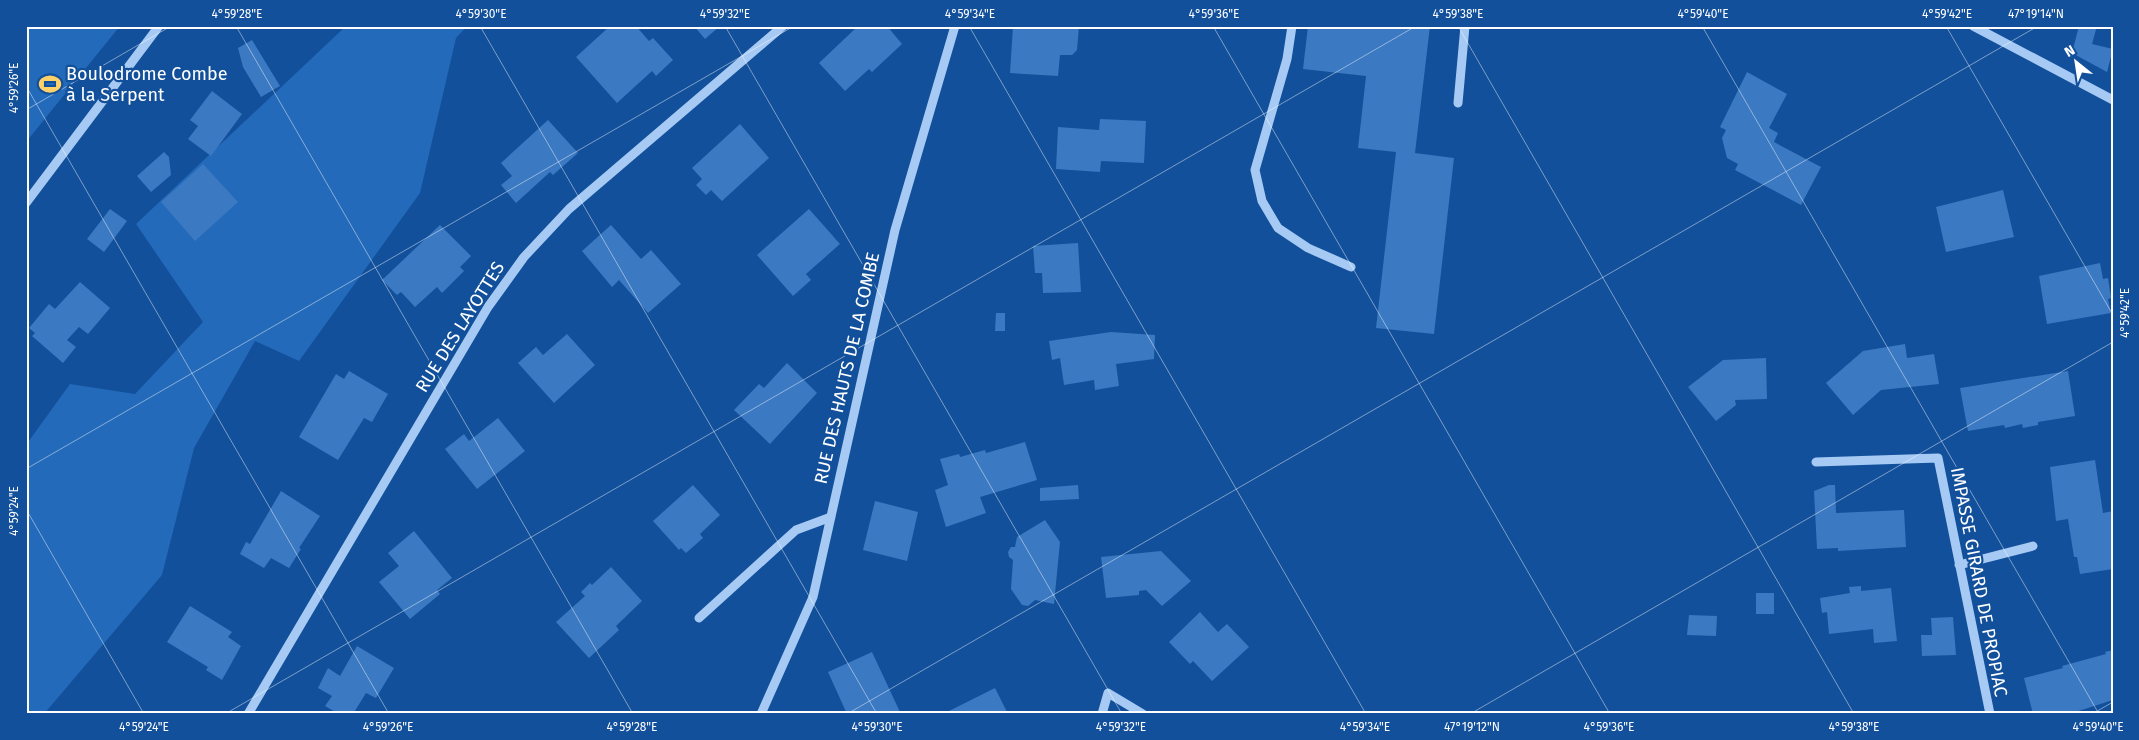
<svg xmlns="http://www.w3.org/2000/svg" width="2139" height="740" font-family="'Fira Sans',sans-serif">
<rect width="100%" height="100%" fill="#12509b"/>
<path fill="#246aba" d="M 26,26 L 120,26 L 26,142 Z
M 346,26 L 467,26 L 456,38 L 420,193 L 299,361 L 255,341 L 194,448 L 162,575 L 44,714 L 26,714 L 26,445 L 70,384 L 135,394 L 203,322 L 136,224 Z"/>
<path fill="#3b79c2" d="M 610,26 L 636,26 L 649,41 L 653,38 L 673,60 L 656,76 L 652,71 L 617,103 L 576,57 Z
M 694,26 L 720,26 L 705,39 Z
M 858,26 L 887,26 L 902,44 L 872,72 L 869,69 L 845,91 L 819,63 Z
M 1013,26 L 1079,26 L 1077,50 L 1072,55 L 1060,55 L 1058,76 L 1010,73 Z
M 1308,26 L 1430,26 L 1415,153 L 1454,158 L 1434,334 L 1376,328 L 1396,152 L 1358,148 L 1366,76 L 1303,69 Z
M 2079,26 L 2097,26 L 2092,44 L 2113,49 L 2107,72 L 2072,53 Z
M 252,40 L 280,86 L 261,97 L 243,67 L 238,48 Z
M 1747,72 L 1787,94 L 1769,128 L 1778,133 L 1774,142 L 1821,167 L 1801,205 L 1735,170 L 1738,164 L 1727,158 L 1722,138 L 1726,130 L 1720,127 Z
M 212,91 L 242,114 L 211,156 L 188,139 L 198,126 L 190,120 Z
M 1100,119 L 1146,121 L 1144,163 L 1101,161 L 1100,172 L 1056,169 L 1058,127 L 1099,130 Z
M 548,120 L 578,153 L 553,175 L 550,172 L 516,203 L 501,185 L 512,176 L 501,163 Z
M 740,124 L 769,158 L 722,201 L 711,190 L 706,195 L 696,185 L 702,179 L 692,168 Z
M 164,152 L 169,157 L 171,175 L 151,192 L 137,176 Z
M 203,164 L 238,202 L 195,241 L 161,202 Z
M 2003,190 L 2014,237 L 1946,252 L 1936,207 Z
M 110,209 L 127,221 L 104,252 L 87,239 Z
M 809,209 L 840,244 L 806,274 L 811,280 L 793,296 L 757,255 Z
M 440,225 L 471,256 L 460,267 L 464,271 L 442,293 L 437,287 L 415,307 L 401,292 L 397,295 L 382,280 Z
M 611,225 L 641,259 L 651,250 L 681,284 L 648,313 L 619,280 L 612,287 L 582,251 Z
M 1078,243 L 1081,292 L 1043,293 L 1042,273 L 1035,273 L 1033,246 Z
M 2100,263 L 2103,279 L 2108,278 L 2111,298 L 2108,299 L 2111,313 L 2047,324 L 2039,276 Z
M 80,282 L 110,308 L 88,334 L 79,327 L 67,340 L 76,347 L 63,363 L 32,336 L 35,333 L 29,328 L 49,304 L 55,309 Z
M 996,313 L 1005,313 L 1005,331 L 995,331 Z
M 1111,332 L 1155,335 L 1154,359 L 1116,364 L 1119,386 L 1095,390 L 1094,380 L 1064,385 L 1060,358 L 1052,360 L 1049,341 Z
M 567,334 L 595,365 L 554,403 L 518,363 L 536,347 L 543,355 Z
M 1905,344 L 1907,358 L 1934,354 L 1939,384 L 1881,390 L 1853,415 L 1826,383 L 1863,351 Z
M 1766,358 L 1767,399 L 1735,400 L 1736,405 L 1716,421 L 1688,387 L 1723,360 Z
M 787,363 L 817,393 L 770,444 L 734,410 L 759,384 L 764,388 Z
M 349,371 L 388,394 L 372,422 L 364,418 L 338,460 L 299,437 L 336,374 L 344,379 Z
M 2068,371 L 2075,416 L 2038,422 L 2038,425 L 2023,428 L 2022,424 L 2005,428 L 2004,425 L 1968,431 L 1960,388 Z
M 498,418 L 525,451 L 477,489 L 445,449 L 464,434 L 469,441 Z
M 1025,442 L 1037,480 L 980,497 L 986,513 L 946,527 L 935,490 L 948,485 L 940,459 L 959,454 L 960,457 L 985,450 L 986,453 Z
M 2095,460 L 2103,513 L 2113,511 L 2113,569 L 2080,574 L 2077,557 L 2074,557 L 2068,519 L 2056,521 L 2050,467 Z
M 693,485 L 720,515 L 700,534 L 703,538 L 686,553 L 681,548 L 679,550 L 653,521 Z
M 1078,485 L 1079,499 L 1040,501 L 1040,488 Z
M 1829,485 L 1835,485 L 1836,513 L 1904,510 L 1906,547 L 1838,551 L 1838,548 L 1817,549 L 1814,491 Z
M 281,491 L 320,516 L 299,548 L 301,549 L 289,568 L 271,558 L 264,568 L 240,554 L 246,542 L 250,544 Z
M 875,501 L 918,512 L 907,561 L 863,550 Z
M 1045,520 L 1060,542 L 1054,604 L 1035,600 L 1028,606 L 1022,605 L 1011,589 L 1013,560 L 1009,557 L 1008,552 L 1011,547 L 1015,547 L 1017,537 Z
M 414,531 L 452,578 L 437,590 L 440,594 L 410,619 L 379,582 L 399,566 L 388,553 Z
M 1161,551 L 1191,581 L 1162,606 L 1146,590 L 1139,591 L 1139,595 L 1106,598 L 1101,557 Z
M 611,567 L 642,601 L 616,626 L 619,630 L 589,658 L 556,622 L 585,596 L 581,592 L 590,583 L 592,585 Z
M 1861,586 L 1861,591 L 1891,588 L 1897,641 L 1874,643 L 1873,629 L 1829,634 L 1827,612 L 1822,613 L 1820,598 L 1850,593 L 1849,587 Z
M 1756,593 L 1774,593 L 1774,614 L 1756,614 Z
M 190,606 L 232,632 L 228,637 L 241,646 L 222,680 L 206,670 L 208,667 L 167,642 Z
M 1200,612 L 1218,632 L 1227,624 L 1249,647 L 1212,681 L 1193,661 L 1190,664 L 1169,642 Z
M 1689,615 L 1717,616 L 1716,636 L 1687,635 Z
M 1953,617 L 1956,655 L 1922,656 L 1921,635 L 1932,635 L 1931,618 Z
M 357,646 L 394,668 L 376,698 L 366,693 L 353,714 L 339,714 L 325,706 L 332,696 L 318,688 L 328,668 L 340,676 Z
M 2113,650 L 2113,700 L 2069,714 L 2033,714 L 2024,678 L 2063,668 L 2062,666 L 2106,654 L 2105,652 Z
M 872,652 L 900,712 L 895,714 L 847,714 L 828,672 Z
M 995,688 L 1008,714 L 943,714 Z"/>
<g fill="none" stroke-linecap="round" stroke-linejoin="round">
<path stroke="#a6caf4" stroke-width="9" d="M 1292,26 L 1287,59 L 1255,170 L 1262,201 L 1278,228 L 1308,248 L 1351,267
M 1973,26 L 2113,100
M 1458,103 L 1465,26
M 26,203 L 159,26
M 1816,462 L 1938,458 L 1990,714
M 1959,565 L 2033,546
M 699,618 L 796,530 L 831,517
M 248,714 L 488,307 L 524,257 L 569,209 L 783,26
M 761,714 L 813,597 L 895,230 L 955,26
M 1102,714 L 1108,693 L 1143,714"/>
</g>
<path fill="none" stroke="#fff" stroke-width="1" stroke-opacity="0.45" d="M 236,26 L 633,714M 480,26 L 877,714M 725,26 L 1122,714M 969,26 L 1366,714M 1213,26 L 1610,714M 1458,26 L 1854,714M 1702,26 L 2099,714M 1946,26 L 2113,315M 26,86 L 389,714M 26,110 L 171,26M 26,469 L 794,26M 26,509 L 144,714M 225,714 L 1416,26M 847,714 L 2038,26M 1470,714 L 2113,342M 2092,714 L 2113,702"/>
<defs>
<g id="stadium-bare" transform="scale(1.725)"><path d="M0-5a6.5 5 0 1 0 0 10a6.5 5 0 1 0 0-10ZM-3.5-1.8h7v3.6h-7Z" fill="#ffd169" stroke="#12509b" stroke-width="2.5" paint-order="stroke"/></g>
</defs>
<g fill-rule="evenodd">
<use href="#stadium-bare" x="50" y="84"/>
</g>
<g text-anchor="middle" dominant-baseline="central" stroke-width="4.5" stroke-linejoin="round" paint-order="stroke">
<g font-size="18" fill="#fff" stroke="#12509b" text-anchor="start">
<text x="66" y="74">Boulodrome Combe<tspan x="66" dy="21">à la Serpent</tspan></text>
</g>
<g font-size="18" fill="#fff" stroke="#12509b">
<text transform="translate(460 327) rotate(-58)">RUE DES LAYOTTES</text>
<text transform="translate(847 368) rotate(-77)">RUE DES HAUTS DE LA COMBE</text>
<text transform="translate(1979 582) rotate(79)">IMPASSE GIRARD DE PROPIAC</text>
</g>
</g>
<rect width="2139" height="740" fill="none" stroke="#12509b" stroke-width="55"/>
<g transform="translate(2076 62) rotate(330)" stroke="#12509b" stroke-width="4" paint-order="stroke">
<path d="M0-4L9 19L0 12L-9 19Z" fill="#ffffff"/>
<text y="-8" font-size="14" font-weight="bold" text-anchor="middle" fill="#ffffff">N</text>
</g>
<rect x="28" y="28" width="2084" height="684" fill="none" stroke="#fff" stroke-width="2"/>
<g font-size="12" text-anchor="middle" fill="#fff">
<text x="237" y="18">4°59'28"E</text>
<text x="481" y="18">4°59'30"E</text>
<text x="725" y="18">4°59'32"E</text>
<text x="970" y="18">4°59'34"E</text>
<text x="1214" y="18">4°59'36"E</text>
<text x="1458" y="18">4°59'38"E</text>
<text x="1703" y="18">4°59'40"E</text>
<text x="1947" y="18">4°59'42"E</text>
<text x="2036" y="18">47°19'14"N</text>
<text transform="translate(14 88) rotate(-90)" y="4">4°59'26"E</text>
<text transform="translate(2125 313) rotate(-90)" y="4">4°59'42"E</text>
<text transform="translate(14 511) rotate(-90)" y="4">4°59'24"E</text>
<text x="144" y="731">4°59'24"E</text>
<text x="388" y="731">4°59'26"E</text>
<text x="632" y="731">4°59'28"E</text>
<text x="877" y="731">4°59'30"E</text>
<text x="1121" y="731">4°59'32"E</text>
<text x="1365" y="731">4°59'34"E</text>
<text x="1472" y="731">47°19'12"N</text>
<text x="1609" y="731">4°59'36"E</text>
<text x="1854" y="731">4°59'38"E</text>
<text x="2098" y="731">4°59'40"E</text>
</g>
</svg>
